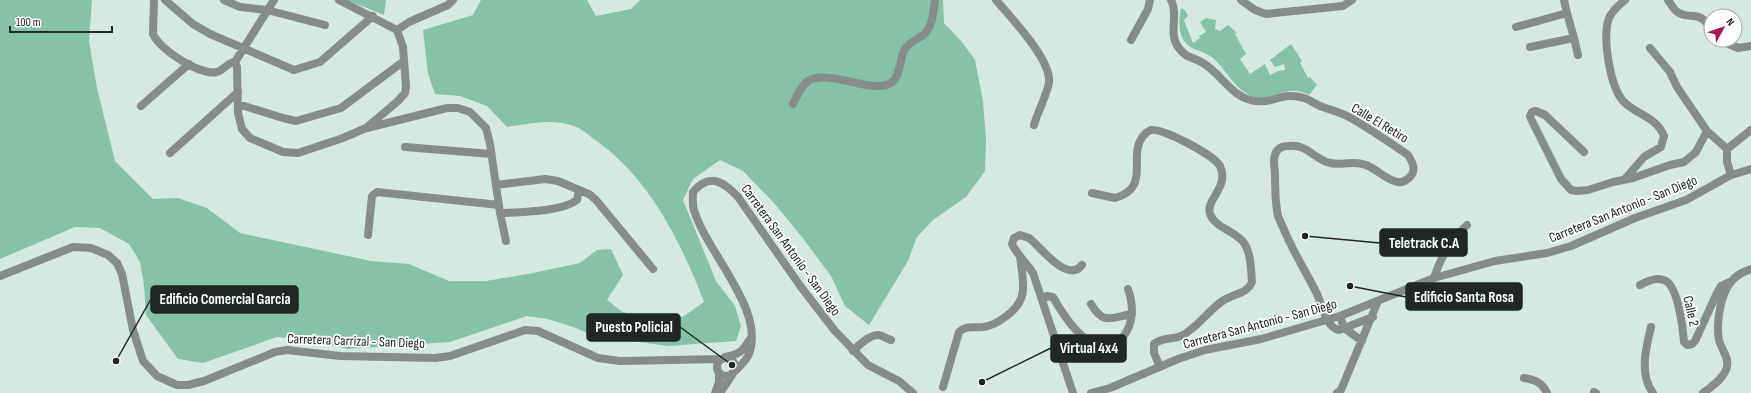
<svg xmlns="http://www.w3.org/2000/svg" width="1751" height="393" font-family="'Sofia Sans Condensed',sans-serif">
<rect width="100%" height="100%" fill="#d6e9e1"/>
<path fill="#86c1aa" d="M 0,0 L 92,0 L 89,41 L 97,88 L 115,161 L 153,199 L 178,198 L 207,208 L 240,233 L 371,261 L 409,264 L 449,281 L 486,281 L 528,274 L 580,263 L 597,250 L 611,249 L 623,275 L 607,300 L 621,311 L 656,324 L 684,316 L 704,302 C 681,242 649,177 594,139 C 588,135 581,128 574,126 C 553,118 529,124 507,127 L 487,106 L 460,96 L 435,94 L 428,74 L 423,30 L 473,15 L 481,0 L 587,0 L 596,16 L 631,9 L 640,0 L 943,0 L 944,23 L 962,42 L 975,60 L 983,101 L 986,140 L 985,171 L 966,197 L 933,220 L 917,237 L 908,261 L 869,325 L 845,306 L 831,276 L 802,237 L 774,203 L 743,171 L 720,160 L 693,179 L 683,200 L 716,281 L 735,306 L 741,326 L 736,341 L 668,346 L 625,340 L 602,340 L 576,328 L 548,319 L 527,316 L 450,342 L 348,349 L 304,339 L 277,337 L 203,363 L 178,359 L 146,315 L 144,285 L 140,262 L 129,244 L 100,228 L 75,227 L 0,259 Z
M 347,0 L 386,0 L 384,15 Z
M 1181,8 L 1185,10 L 1188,16 L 1184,20 L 1193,43 L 1200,38 L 1199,36 L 1206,32 L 1200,22 L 1206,18 L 1216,20 L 1215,29 L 1220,31 L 1228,25 L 1237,33 L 1235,34 L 1246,54 L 1240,59 L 1250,74 L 1265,64 L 1270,75 L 1278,71 L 1285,70 L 1284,64 L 1275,67 L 1270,60 L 1291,44 L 1302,61 L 1300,63 L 1308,78 L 1310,77 L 1317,85 L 1309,95 C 1285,83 1277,101 1256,97 C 1235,92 1228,71 1213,58 C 1204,50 1189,51 1183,39 C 1178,30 1179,18 1181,8 Z"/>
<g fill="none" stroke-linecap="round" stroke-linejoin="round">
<path stroke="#858c89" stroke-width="8" d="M 154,0 L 153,34 C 159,49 200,76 217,72 C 224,70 228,62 235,62
M 165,0 L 193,24 L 210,34 L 294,70 L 320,62 L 373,16
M 224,0 L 240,7 L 267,10 L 325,25
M 274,0 L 235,62 L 237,67 L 238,113 L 242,129 L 250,138 L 283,152 L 298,153 L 343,138 L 366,128 L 398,101 L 405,93 L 406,87 L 403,47 L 397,30 L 339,0
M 996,0 C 1011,18 1051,59 1049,82 C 1048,93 1037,113 1034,125
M 1171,0 C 1179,15 1168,33 1178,47 C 1188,60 1192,56 1203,63 C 1223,75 1231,98 1256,101 C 1274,104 1282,91 1304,98 C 1310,100 1315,104 1320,106 C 1330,110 1340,112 1349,117 C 1369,128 1389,142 1408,155 C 1413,163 1417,171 1409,178 C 1405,181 1402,183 1398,182 C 1387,181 1377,169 1366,165 C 1352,160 1342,166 1330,163 C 1314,159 1307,144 1289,146 C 1286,146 1283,146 1280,148 C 1272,153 1274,165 1275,173 C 1275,187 1275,202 1278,216 C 1280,221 1283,227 1285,232 C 1294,253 1306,272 1316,292 C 1322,303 1325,327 1339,330 L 1373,317
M 1241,0 L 1255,10 L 1266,14 L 1343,6 L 1352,0
M 1625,0 C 1619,5 1612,11 1609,18 C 1602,37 1610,86 1623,101 C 1636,115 1656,116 1664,136 L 1661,147 L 1644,157 L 1625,179
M 1668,0 C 1670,3 1673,8 1676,11 C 1689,22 1698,7 1711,29
M 1516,27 L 1567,13 L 1564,0
M 397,30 L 409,22 L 448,5 L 453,0
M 1574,38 L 1578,55
M 1131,40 L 1148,9 L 1150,0
M 1720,40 L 1738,48 L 1751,46
M 1530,47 L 1574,38 L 1567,13
M 1650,48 L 1670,72 L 1677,87 L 1707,131 L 1727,149
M 238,104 L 283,118 L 296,121 L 341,108 L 404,61
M 793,104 C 797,96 801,86 808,81 C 827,68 876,96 892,82 C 901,75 899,59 905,49 C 910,42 916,40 922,36 C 933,28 933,13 935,0
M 141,106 L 189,64
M 367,128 L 447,108 L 458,108 L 470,112 L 486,128 L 490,144 L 500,213 L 506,241
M 405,147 L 491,154
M 1584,152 L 1545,115 L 1536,111 L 1532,112 L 1530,116 L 1531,119 L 1561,179 L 1571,190 L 1577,191 L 1588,190 L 1613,182 L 1633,178 L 1670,165 L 1684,162 L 1696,152 L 1707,131
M 170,153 L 238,92
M 1731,175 L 1727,162 L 1727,149 L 1751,130
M 496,185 L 545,179 L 558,181 L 579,190 L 577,200 C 562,212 519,212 500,213
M 579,190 L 589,194 L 596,200 L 653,269
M 1092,193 L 1115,198 C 1154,187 1124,153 1146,133 C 1147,132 1149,131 1151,130 C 1163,128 1214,155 1220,166 C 1230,187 1205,200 1210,214 C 1215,228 1236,231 1244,243 C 1251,253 1251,270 1252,282 C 1248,293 1234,294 1224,300 C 1208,310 1198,328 1181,336 C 1171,340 1163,337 1154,344 L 1154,353 L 1160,367
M 368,235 L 372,196 L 377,192 L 499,205
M 1434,278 C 1441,256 1450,242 1467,225
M 1640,285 C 1647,281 1658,276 1666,281 C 1678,288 1683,328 1684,342 L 1687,345 L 1692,344 L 1695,341 L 1717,293 L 1721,286 L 1730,282
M 1043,300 L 1047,296 L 1053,297 C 1064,317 1081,340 1102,350 C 1131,341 1137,315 1128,289
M 1091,304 C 1104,326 1111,317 1132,314
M 1340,316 L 1344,328 L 1362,341
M 1651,327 C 1646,347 1639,375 1653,393
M 853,351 C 859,345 869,335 878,335 C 882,335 887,339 891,340
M 1524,378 C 1535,380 1542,382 1547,393
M 943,387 L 959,332 C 966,325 974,328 983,327 C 990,326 999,322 1005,317 C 1030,300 1023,283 1020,256
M 1594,392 L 1596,393
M 1073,393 L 1033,273 C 1027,263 1017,255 1012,244 L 1014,238 L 1020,235 C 1023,236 1026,237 1029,238 C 1041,247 1067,284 1082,265
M 1337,393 L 1341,390 L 1378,301
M 1703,393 C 1711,387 1726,377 1727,366 C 1729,357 1721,349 1719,340 C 1716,324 1720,295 1731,282 C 1736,275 1743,272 1751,269"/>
<path stroke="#858c89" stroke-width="8" d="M 0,276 L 73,247 L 91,248 L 108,255 L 117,263 L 122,274 L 133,330 L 143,361 L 157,376 L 177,385 L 188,385 L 204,381 L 275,352 L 287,350 L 340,356 L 435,358 L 450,356 L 525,330 L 538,331 L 598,358 L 620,361 L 722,359
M 725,357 C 740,354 742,352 750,339
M717 367a9 9 0 1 1 18 0a9 9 0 1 1-18 0Z
M 734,372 C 739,367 745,362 748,356 C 768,312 706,252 694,210 C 692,204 693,197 693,192 C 710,172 724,182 738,197 L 801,287 L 835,331 L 868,365 L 899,381 L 913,393
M 715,393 L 719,382 L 719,373
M 720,393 L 732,375
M 1091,393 L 1110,388 L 1178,359 L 1205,350 L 1261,339 L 1340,316 L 1434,278 L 1495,261 L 1547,253 L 1571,246 L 1635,218 L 1686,200 L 1731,175 L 1751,169"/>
</g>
<g text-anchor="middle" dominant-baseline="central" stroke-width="3.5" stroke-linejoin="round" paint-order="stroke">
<g font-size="14" fill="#202724" stroke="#fff">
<text transform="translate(1380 123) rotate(31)">Calle El Retiro</text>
<text transform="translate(1623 209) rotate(-22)">Carretera San Antonio - San Diego</text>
<text transform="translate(791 250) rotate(54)">Carretera San Antonio - San Diego</text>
<text transform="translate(1691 311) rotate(77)">Calle 2</text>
<text transform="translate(1260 324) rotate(-15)">Carretera San Antonio - San Diego</text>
<text transform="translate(356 341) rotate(2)">Carretera Carrizal - San Diego</text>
</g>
</g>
<path fill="none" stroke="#202724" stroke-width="1.5" d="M1305 236L1380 243M1350 286L1406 297M116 361L151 299M732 365L680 327M982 382L1051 348"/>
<g fill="#202724" stroke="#fff" stroke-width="1.5">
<circle cx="1305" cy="236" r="4"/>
<circle cx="1350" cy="286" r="4"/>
<circle cx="116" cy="361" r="4"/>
<circle cx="732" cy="365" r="4"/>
<circle cx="982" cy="382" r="4"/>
</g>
<g fill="#202724" stroke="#202724" stroke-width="1.5">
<rect x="1380" y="229" width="87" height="27" rx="4"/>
<rect x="1406" y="283" width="116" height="27" rx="4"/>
<rect x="151" y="286" width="147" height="27" rx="4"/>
<rect x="587" y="314" width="93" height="27" rx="4"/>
<rect x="1051" y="335" width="75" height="27" rx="4"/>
</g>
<g font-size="15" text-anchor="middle" font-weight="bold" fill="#fff">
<text x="1424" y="248">Teletrack C.A</text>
<text x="1464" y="302">Edificio Santa Rosa</text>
<text x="225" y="304">Edificio Comercial García</text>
<text x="634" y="332">Puesto Policial</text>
<text x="1089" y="353">Virtual 4x4</text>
</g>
<g transform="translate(1723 28) rotate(50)"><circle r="19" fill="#ffffff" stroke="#a6a9a7"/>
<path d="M0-3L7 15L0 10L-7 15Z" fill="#a51557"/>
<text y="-6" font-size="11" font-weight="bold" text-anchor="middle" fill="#202724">N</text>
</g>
<path d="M10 26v6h102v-6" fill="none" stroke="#202724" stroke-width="2"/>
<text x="16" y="26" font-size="12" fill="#202724" stroke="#ffffff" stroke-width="3" paint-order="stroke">100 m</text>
</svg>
